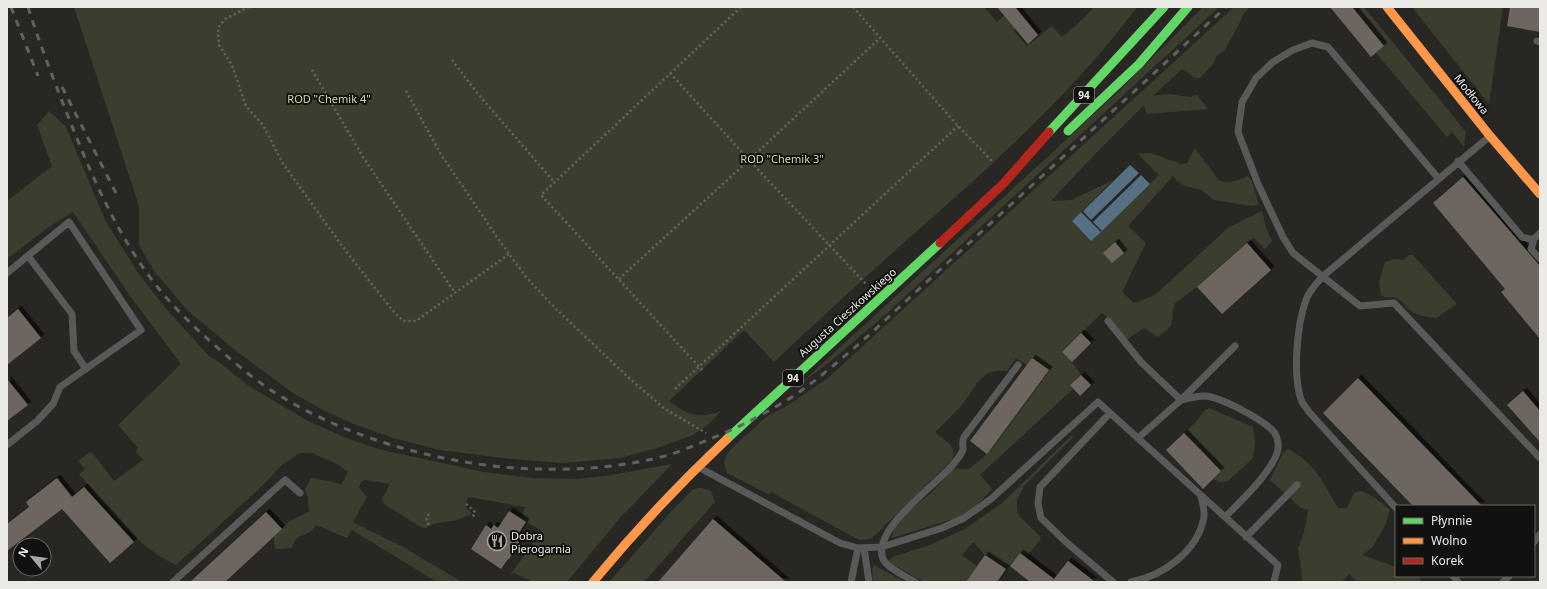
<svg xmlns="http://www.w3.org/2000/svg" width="1547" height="589" font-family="'Noto Sans',sans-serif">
<defs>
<filter id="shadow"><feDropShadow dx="3.5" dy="-3.5" stdDeviation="0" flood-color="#0009"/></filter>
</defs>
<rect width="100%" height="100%" fill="#292724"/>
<path fill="#3b3e2e" d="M 74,7 L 984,7 L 997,22 L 1005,15 L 1017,28 L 1014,31 L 1027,46 L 1052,26 L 1062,37 L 1083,19 L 1094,7 L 1137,7 C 1073,93 990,167 910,237 C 864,278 819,320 774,362 L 744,330 L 669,401 C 689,416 698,419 721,411 L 708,425 L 691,436 L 654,449 L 621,458 L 563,463 L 503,458 L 440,450 L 393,438 L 356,425 L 325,411 L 293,393 L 236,351 L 187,310 L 155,272 L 139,246 L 139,206 Z
M 1203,7 L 1219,7 L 885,315 L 832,360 L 799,385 L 1117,93 Z
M 1234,7 L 1250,7 L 1244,13 L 1241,20 L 1225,50 L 1216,57 L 1213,64 L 1200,78 L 1195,78 L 1182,69 L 1153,96 L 1169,94 L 1190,97 L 1197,95 L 1208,109 L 1147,114 L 1144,105 L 1095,154 L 1051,201 L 1072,200 L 1113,180 L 1072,221 L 1091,241 L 1159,175 L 1138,154 L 1150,153 L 1181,164 L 1187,163 L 1195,148 L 1219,181 C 1230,183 1238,181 1248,176 L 1252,181 L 1259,205 L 1252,206 L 1214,200 L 1202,190 L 1183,185 L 1176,180 L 1173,176 L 1128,226 L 1146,243 L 1122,292 L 1134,303 L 1155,295 L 1229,227 L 1262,211 L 1265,225 L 1272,241 L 1265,249 L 1254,238 L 1247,243 L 1197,287 L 1174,304 L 1171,326 L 1158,337 L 1144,328 L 1126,340 L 1113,322 L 1102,313 L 1062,352 L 1072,362 L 1081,375 L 1070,385 L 1073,389 L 980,475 L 992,489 L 977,505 L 959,517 L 892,538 C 893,519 919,504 932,492 C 939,485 946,477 953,469 L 969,469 L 987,454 L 1048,370 L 1032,358 L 1027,365 L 1016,358 L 1007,371 C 981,367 977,386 963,403 C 955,414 944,423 935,432 C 944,441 958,445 952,460 L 871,539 L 859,540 L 771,492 L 770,495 L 768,494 L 727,473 L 724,462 L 727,454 L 732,448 L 766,417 L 790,404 L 828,378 Z
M 1352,7 L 1364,7 L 1466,132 L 1464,147 L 1452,132 L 1447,137 L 1376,53 L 1384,46 Z
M 1412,7 L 1503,7 L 1489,104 Z
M 49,111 L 66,127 L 105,220 L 138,273 L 168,311 L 209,356 L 216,360 L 249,386 L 306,420 L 346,438 L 382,450 L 484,472 L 533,478 L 575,479 L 606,476 L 672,464 L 620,518 L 567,582 L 533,582 L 514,573 L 510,575 L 527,552 L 533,548 L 532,543 L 535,536 L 538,537 L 542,531 L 521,519 L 525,507 L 468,497 L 465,507 L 472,514 C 466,516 459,520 453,521 C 441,522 434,522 424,529 L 384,504 L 382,499 L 390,484 L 365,480 L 361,482 L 359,488 L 367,497 L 353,522 L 403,547 L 462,582 L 437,582 L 352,530 L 347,538 L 316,525 L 312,531 L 297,538 L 291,548 L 276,549 L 274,543 L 274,537 L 289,521 L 309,512 L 308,499 L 305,489 L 311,478 L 334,482 L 341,485 L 348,472 L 337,464 L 312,453 L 300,453 L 283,464 L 262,486 L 176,565 C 136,547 107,507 79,474 L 85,469 L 78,461 L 91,451 L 114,481 L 143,460 L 136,452 L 138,448 L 118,425 L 181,364 L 130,296 L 73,212 L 49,227 L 7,259 L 7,201 L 52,166 L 37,125 Z
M 1409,255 L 1413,255 L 1457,304 L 1436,318 C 1429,317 1419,316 1412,312 C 1405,308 1405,301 1396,298 C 1390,296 1387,299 1381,295 L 1379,282 L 1385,262 L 1394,259 L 1404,260 Z
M 1209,408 L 1253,427 L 1255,442 L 1253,458 L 1228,481 L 1220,482 L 1213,479 L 1221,471 L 1184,433 L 1197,421 L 1205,410 Z
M 1072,435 L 1073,437 L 1024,486 L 1017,500 L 1017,510 L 1020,517 L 1040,536 L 1040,538 L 1041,539 L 1026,557 L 1020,553 L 1006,569 L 985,555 L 973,542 L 962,555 L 977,566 L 967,580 L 969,582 L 924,582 L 889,562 L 890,559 L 895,556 L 930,545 L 963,530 L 1001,504 Z
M 1288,449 C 1317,465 1322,481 1338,508 L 1347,508 L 1354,493 L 1361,491 L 1374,497 L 1390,510 L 1385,526 L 1372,548 L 1362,555 L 1396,567 L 1396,576 L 1415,576 L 1421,579 L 1420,582 L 1357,582 L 1349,574 L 1342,582 L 1302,582 L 1301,569 L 1298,548 L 1304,533 L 1308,510 L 1301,508 L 1270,480 L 1283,453 Z
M 698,488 L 702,488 L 711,491 L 715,502 L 644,582 L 609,582 L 671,512 L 692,490 Z
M 874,565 L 903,581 L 904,582 L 873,582 L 872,569 Z"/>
<path fill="#566f83" d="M 1130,165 L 1139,173 L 1091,220 L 1083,211 Z
M 1141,175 L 1150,184 L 1102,231 L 1093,222 Z
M 1081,212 L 1101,232 L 1091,241 L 1072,221 Z"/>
<path fill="#6c665f" filter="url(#shadow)" d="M 997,7 L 1015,7 L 1038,35 L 1028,44 Z
M 1330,7 L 1352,7 L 1384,46 L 1371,57 Z
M 1510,7 L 1540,7 L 1540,32 L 1507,26 Z
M 1463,177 L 1540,266 L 1540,339 L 1501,292 L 1505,289 L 1433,203 Z
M 1115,242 L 1124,253 L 1112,263 L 1103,253 Z
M 1247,243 L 1271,270 L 1222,314 L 1197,287 Z
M 18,309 L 41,338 L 7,365 L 7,318 Z
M 1081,333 L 1091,343 L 1072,362 L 1062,352 Z
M 1032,358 L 1049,370 L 987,454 L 970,441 Z
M 1081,375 L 1091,385 L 1080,396 L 1070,385 Z
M 1358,378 L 1482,506 L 1413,506 L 1323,413 Z
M 7,379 L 28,405 L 7,421 Z
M 1523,391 L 1540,411 L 1540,442 L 1507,405 Z
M 1184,433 L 1221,471 L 1203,489 L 1166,450 Z
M 57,478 L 72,497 L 84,487 L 134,542 L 110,563 L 62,509 L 7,551 L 7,524 L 29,507 L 26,502 Z
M 509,511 L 526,522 L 515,539 L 519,542 L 509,559 L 508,559 L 501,569 L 471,549 L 486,525 L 491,529 L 494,525 L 498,528 Z
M 266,512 L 282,529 L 225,582 L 190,582 Z
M 713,519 L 786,582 L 658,582 Z
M 1020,553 L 1054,579 L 1068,561 L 1095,582 L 1030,582 L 1010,566 Z
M 985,555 L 1006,569 L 997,582 L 966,582 Z"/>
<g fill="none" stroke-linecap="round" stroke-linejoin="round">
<path stroke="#656565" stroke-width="2.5" stroke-dasharray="2 3" stroke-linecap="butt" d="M 249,7 L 225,19 L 218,28 L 219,45 L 232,65 L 246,106 L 263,125 L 282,162 L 345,250 L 393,311 L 403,321 L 416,321 L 509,254
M 853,7 L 958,126 L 994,163
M 452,60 L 478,94 L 555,183
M 312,70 L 363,157 L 455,293
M 670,73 L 749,160 L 866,284
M 406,91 L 440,153 L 499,240 L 526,277 L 554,307 L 630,379 L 665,409 L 706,433
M 619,279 L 749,160 L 880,38
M 702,370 L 541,195 L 741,7
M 675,389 L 958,126
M 466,504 L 475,512 L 473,517
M 429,525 C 426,519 426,517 430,513"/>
<path stroke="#595959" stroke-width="7" d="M 1537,41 L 1540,42
M 1458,161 L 1522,237 L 1530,239 L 1534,239
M 1438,178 L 1328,47 L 1312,43 L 1293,50 L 1273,62 L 1256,78 L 1242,102 L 1238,132 L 1258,184 L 1283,237 L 1293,253 L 1360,306 L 1394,303 L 1540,458
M 1540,233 L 1534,239 L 1531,249 L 1540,259
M 28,256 L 72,314 L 74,351 L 86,369
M 7,273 L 69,222 L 141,330 L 60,387 L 53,404 L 37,421 L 7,445
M 1108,321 L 1141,362 L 1181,400 C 1189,398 1198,396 1205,396 C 1221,397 1259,418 1271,429 C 1276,433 1279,441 1278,448 C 1277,467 1239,503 1225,517
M 1110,413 L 1040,487 L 1038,504 L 1041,518 L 1066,542 L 1113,582
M 1138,438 L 1181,400 L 1235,346
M 700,468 L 840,543 L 858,548 L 882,547 L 942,528 L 964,518 L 991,499 L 1098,402 L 1278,565 L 1274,582
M 1396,508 L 1309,412 C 1307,409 1304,405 1302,402 C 1292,378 1297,324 1306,300 C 1309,291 1316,284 1322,277 L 1490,136
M 1246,537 L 1297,485
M 1534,542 L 1540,534
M 864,548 L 869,582
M 1453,576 L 1458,582
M 173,582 L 285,480 L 300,493
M 851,582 L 858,548
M 915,582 C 907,577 887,568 883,559 C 871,528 939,484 955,462 C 958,458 962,454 963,449 C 963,444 962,441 964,437 L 1018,365
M 1131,582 C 1163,576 1198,551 1204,517 C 1205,511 1202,502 1201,496
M 1503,582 L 1509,576"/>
<path stroke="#63d668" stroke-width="9" d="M 1068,131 L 1139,64 L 1188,7
M 1049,132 L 1164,7
M 727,439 L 940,243"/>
<path stroke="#ff974d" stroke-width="9" d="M 1387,7 L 1490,136 L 1540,194
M 593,582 C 635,531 679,484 727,439"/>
<path stroke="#b3261e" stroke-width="9" d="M 940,243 L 1004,183 L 1049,132"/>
<path stroke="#626160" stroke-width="3" stroke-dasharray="7 7" stroke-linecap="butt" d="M 11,7 L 38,76
M 28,7 C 38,39 50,70 62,101 C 88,167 115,234 159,289 C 172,305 187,320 202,334 C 221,351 241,369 262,384 C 334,434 427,461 514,468 C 568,471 616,469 669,455 C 681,451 693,446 705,441 C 736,429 767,413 795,395 C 821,377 845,356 869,335 L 1226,7
M 62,87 L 118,197"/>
</g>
<defs>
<g id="restaurant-ring" transform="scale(1)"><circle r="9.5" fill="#12110f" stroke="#a8a6a3" stroke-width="1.5"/><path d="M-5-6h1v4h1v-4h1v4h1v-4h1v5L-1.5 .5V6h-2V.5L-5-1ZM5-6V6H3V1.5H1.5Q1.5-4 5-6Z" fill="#a8a6a3"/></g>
</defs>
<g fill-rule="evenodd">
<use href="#restaurant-ring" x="497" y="541"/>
</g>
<g text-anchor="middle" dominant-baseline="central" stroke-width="4" stroke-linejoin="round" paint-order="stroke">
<g fill="#12110f" stroke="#aba9a6" stroke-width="1">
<rect x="1074" y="87" width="20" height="16" rx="3"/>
<rect x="783" y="370" width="20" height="16" rx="3"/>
</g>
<g font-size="10" font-weight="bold" fill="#eceae7">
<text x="1084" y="95">94</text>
<text x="793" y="378">94</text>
</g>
<g font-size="11" fill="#eceae7" stroke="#12110f">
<text transform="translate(1472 94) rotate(51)">Modłowa</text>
<text transform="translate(847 312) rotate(-42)">Augusta Cieszkowskiego</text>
</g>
<g font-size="11" fill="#ccd89f" stroke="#12110f">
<text x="329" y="98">ROD "Chemik 4"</text>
<text x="782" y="158">ROD "Chemik 3"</text>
</g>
<g font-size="11" fill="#eceae7" stroke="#12110f" text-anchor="start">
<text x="511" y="535">Dobra<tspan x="511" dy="13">Pierogarnia</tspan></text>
</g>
</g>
<rect width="1547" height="589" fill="none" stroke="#eceae7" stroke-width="16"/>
<rect x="1395" y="505" width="140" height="72" fill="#12110f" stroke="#696865"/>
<rect x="1403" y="518" width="20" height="6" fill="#63d668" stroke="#696865"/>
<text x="1431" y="525" font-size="12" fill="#eceae7">Płynnie</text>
<rect x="1403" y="538" width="20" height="6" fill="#ff974d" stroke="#696865"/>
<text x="1431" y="545" font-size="12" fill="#eceae7">Wolno</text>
<rect x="1403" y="558" width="20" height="6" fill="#b3261e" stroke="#696865"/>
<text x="1431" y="565" font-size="12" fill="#eceae7">Korek</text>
<g transform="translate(32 557) rotate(299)"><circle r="19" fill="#12110f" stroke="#696865"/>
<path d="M0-3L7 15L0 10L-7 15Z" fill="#a8a6a3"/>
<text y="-6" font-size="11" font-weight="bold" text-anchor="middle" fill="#eceae7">N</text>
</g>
</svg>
